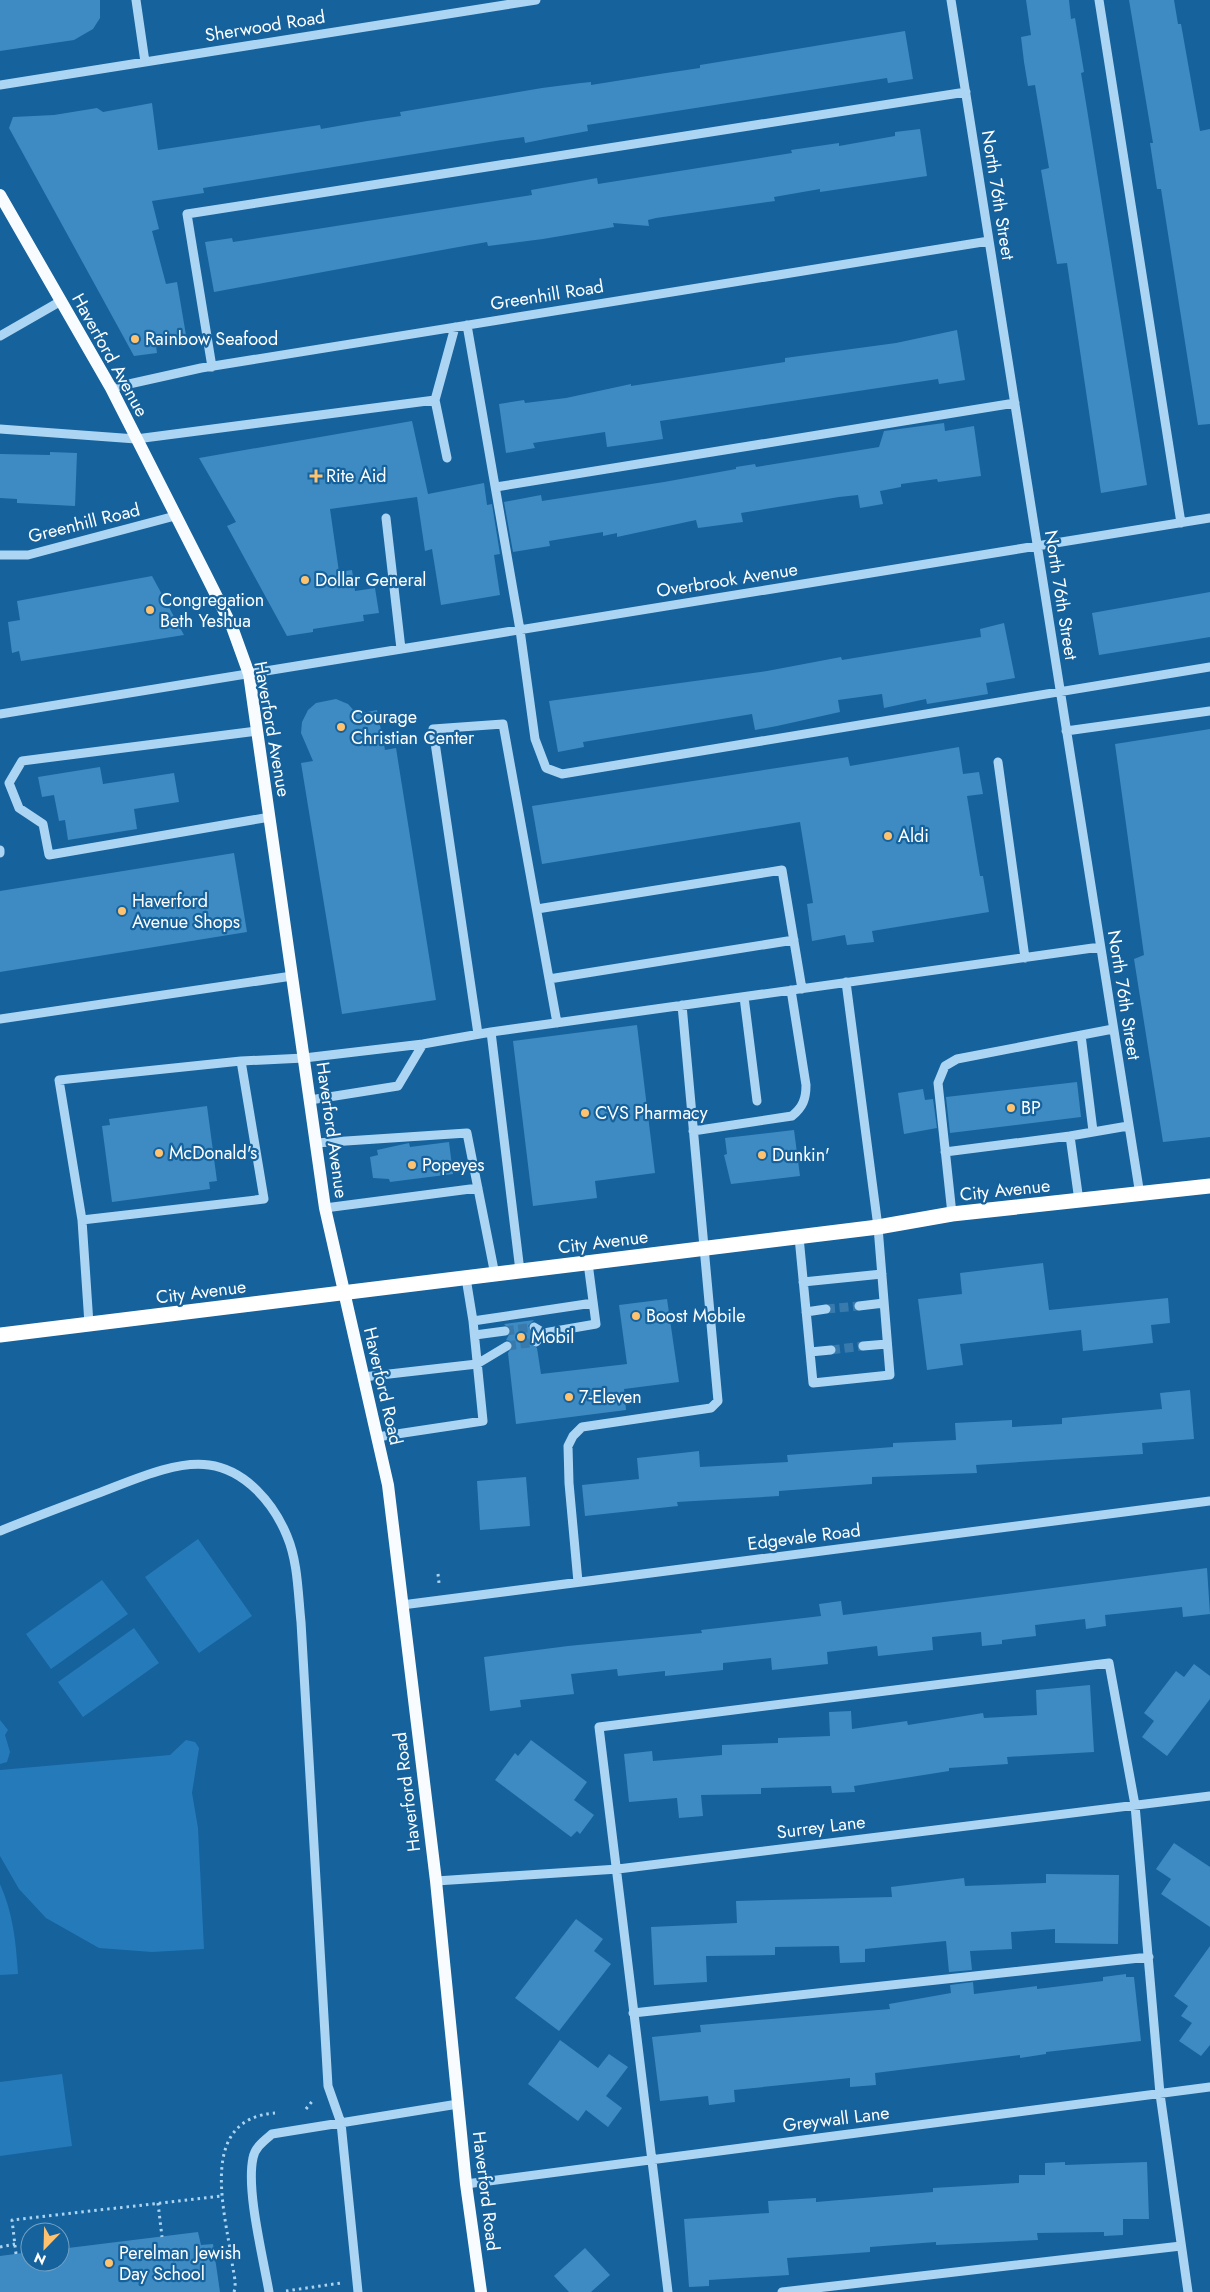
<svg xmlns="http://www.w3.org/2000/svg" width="1210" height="2292" font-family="Jost,sans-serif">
<rect width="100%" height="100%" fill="#15629d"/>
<path fill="#257bb9" d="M 198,1539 L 252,1616 L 199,1653 L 145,1577 Z
M 102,1580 L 128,1614 L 51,1669 L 26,1634 Z
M 134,1628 L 159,1663 L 83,1717 L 58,1682 Z
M 0,1720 L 8,1730 L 5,1735 L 10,1752 L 7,1762 L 0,1764 Z
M 186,1740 L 195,1742 L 199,1748 L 192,1793 L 198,1828 L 204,1949 L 152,1952 L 99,1948 L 46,1918 L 19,1889 L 0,1856 L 0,1770 L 170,1755 Z
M 0,1884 C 13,1913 16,1942 18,1974 L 0,1975 Z
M 62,2074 L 72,2146 L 0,2156 L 0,2082 Z"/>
<path fill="#3e8bc3" d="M 0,0 L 100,0 L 100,18 L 93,29 L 74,40 L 0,51 Z
M 1026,0 L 1069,0 L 1071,19 L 1075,18 L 1084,72 L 1081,73 L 1086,103 L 1147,485 L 1101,493 L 1067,263 L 1057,264 L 1041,170 L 1049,168 L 1035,85 L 1028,86 L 1024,62 L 1021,37 L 1031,35 Z
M 1129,0 L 1174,0 L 1178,24 L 1181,24 L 1200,131 L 1210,129 L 1210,424 L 1198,425 L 1161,189 L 1157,189 L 1150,143 L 1153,143 Z
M 905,31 L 913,79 L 888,83 L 887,78 L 587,125 L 588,131 L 550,138 L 525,143 L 524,137 L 502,140 L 203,188 L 204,193 L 152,201 L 159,229 L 152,231 L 166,284 L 177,282 L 187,341 L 156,346 L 157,353 L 134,356 L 9,128 L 13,117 L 54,115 L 97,108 L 103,112 L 152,103 L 158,150 L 320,125 L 321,129 L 367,121 L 401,116 L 400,112 L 542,88 L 581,83 L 591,82 L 591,85 L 666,73 L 700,68 L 700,65 Z
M 920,129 L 927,176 L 820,192 L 820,189 L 774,197 L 775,201 L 656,218 L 648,220 L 649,226 L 613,223 L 614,227 L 543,239 L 488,246 L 487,242 L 453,248 L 214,292 L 205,242 L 232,238 L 233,242 L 317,229 L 532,195 L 531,190 L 597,178 L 598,184 L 792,153 L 791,150 L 839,143 L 839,146 L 895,136 L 895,132 Z
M 957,330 L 965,380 L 939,384 L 938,379 L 660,421 L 663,439 L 643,442 L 607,447 L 605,432 L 533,443 L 535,448 L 506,453 L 499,404 L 524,400 L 525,403 L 566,398 L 631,384 L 631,386 L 785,362 L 785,358 L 896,343 Z
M 412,421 L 428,494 L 484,483 L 487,505 L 492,504 L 500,554 L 494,555 L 500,595 L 441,605 L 432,549 L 425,551 L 417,497 L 330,509 L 339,572 L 352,570 L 355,591 L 375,588 L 379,613 L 363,615 L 364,621 L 313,629 L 313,632 L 287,636 L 227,526 L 236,522 L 199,458 Z
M 944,423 L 945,431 L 974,426 L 981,476 L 938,482 L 937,479 L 901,484 L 901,487 L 880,491 L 883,504 L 860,508 L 858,495 L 839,497 L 741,513 L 743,522 L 698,528 L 696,520 L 617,537 L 617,533 L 603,536 L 603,532 L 549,541 L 550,546 L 513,552 L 504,502 L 541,495 L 542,501 L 664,482 L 736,469 L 736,467 L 755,464 L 756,467 L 879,447 L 884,431 Z
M 50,452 L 77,453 L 75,506 L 17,503 L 17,499 L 0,498 L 0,454 L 50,455 Z
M 152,576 L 184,635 L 21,661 L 19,651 L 12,653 L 8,622 L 20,620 L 17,601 Z
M 1210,592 L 1210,637 L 1099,655 L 1092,613 Z
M 1004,623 L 1015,678 L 986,683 L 988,694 L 927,704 L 926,699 L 884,708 L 882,694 L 838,700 L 840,712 L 777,726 L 755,730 L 752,714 L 583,742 L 584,747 L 558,752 L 549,701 L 767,671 L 841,657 L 842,660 L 981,637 L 980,629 Z
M 336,699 L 348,704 L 357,714 L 377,710 L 385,750 L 396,748 L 436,1000 L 342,1014 L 301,763 L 313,761 L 301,733 L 302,722 L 308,710 L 316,703 Z
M 1210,729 L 1210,1137 L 1163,1142 L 1134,959 L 1144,955 L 1115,744 Z
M 959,747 L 963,774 L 979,772 L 983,794 L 967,796 L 980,876 L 983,876 L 989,912 L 872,931 L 874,942 L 847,945 L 845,935 L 812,941 L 807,904 L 813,903 L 800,822 L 542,864 L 532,806 L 848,757 L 850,766 Z
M 100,767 L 103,784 L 174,773 L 179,802 L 134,809 L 137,829 L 68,840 L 65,820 L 59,821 L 54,795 L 42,797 L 38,777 Z
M 234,853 L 247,932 L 0,972 L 0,891 Z
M 637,1025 L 655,1173 L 595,1181 L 597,1198 L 533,1206 L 513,1041 Z
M 1077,1082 L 1081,1117 L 950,1133 L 946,1097 Z
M 923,1089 L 925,1100 L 933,1099 L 937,1128 L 904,1134 L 898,1093 Z
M 207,1106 L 217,1181 L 209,1182 L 210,1189 L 112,1202 L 102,1126 L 110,1125 L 109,1119 Z
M 794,1130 L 800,1176 L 731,1184 L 724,1155 L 727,1154 L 725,1138 Z
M 449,1142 L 453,1174 L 390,1182 L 389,1179 L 373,1178 L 370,1157 L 378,1155 L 377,1150 L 409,1143 L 410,1147 Z
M 1043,1263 L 1049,1310 L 1168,1298 L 1170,1323 L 1151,1325 L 1153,1343 L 1083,1351 L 1081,1330 L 960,1344 L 963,1365 L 927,1370 L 918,1299 L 962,1294 L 960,1273 Z
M 667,1299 L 679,1382 L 624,1389 L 626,1410 L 516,1424 L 508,1353 L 513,1345 L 510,1341 L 506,1340 L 511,1331 L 504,1324 L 534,1320 L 528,1326 L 534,1334 L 530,1343 L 537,1348 L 541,1374 L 627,1364 L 619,1305 Z
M 1190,1390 L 1194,1439 L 1142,1443 L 1143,1454 L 976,1465 L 977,1473 L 872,1477 L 872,1484 L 779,1491 L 779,1496 L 677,1502 L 678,1506 L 585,1516 L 582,1485 L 639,1479 L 637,1458 L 699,1451 L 700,1467 L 788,1462 L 787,1455 L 893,1447 L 893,1443 L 956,1440 L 955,1423 L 1012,1420 L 1012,1427 L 1062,1424 L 1062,1418 L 1162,1409 L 1160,1393 Z
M 526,1477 L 530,1526 L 480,1530 L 477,1481 Z
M 1207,1568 L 1210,1614 L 1183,1617 L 1182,1607 L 1105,1615 L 1106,1626 L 1086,1629 L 1085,1619 L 1035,1625 L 1036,1636 L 1002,1640 L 1002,1644 L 982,1646 L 981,1632 L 932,1637 L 933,1650 L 878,1656 L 877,1646 L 827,1652 L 828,1664 L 772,1670 L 771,1658 L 723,1663 L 723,1670 L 665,1676 L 665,1671 L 618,1676 L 617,1669 L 571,1674 L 574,1694 L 520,1700 L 521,1707 L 490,1711 L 484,1657 L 568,1646 L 702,1633 L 701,1630 L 821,1616 L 819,1604 L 841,1601 L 843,1615 Z
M 1194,1664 L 1210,1676 L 1210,1699 L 1167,1756 L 1142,1737 L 1154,1721 L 1144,1713 L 1176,1671 L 1184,1677 Z
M 1090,1685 L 1094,1752 L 1007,1757 L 1008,1764 L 949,1768 L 949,1771 L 854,1786 L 855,1792 L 832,1793 L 831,1786 L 761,1788 L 761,1794 L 701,1795 L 703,1816 L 679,1818 L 677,1798 L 629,1802 L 624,1754 L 652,1751 L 653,1761 L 722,1755 L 722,1745 L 778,1743 L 778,1738 L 830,1736 L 829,1712 L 851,1711 L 852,1729 L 907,1721 L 908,1725 L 983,1713 L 984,1718 L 1037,1715 L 1036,1690 Z
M 531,1740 L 587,1782 L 574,1800 L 594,1815 L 580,1834 L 577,1831 L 571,1837 L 495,1780 L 515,1753 L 518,1756 Z
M 1174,1843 L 1210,1867 L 1210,1927 L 1161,1894 L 1171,1879 L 1156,1869 Z
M 1046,1874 L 1119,1875 L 1118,1944 L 1055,1943 L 1055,1929 L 1011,1932 L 1012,1949 L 970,1951 L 972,1970 L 949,1972 L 946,1941 L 865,1949 L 865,1962 L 840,1963 L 839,1946 L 775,1947 L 775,1955 L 706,1956 L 707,1982 L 654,1985 L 651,1927 L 737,1923 L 736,1901 L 892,1897 L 891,1887 L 964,1878 L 965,1886 L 1046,1883 Z
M 576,1919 L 603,1939 L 594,1951 L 611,1964 L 559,2031 L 515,1998 Z
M 1210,1946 L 1210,2045 L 1201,2056 L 1179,2041 L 1192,2023 L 1181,2016 L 1188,2006 L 1174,1996 Z
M 1126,1974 L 1126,1977 L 1134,1977 L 1141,2041 L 1046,2052 L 1046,2054 L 1020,2058 L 1020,2055 L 875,2073 L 876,2085 L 850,2087 L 850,2078 L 734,2090 L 735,2102 L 709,2105 L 708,2096 L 660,2101 L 652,2037 L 701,2032 L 700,2025 L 890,2009 L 889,2004 L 951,1993 L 950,1985 L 973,1982 L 974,1994 L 1037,1986 L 1037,1989 L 1103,1981 L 1103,1977 Z
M 560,2040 L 598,2068 L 609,2054 L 628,2067 L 606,2096 L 622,2108 L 608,2127 L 586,2110 L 578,2121 L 528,2084 Z
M 1065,2162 L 1065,2165 L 1147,2162 L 1149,2219 L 1123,2219 L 1123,2235 L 1104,2236 L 1104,2232 L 1037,2233 L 1038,2240 L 936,2245 L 936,2242 L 870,2247 L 870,2252 L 787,2258 L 789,2275 L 709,2280 L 709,2286 L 689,2287 L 684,2219 L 769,2213 L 768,2201 L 816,2198 L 816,2202 L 933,2192 L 933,2188 L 1019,2183 L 1019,2175 L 1045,2175 L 1045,2163 Z
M 198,2232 L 201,2245 L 213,2244 L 220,2292 L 0,2292 L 0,2256 L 30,2252 L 30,2262 L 60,2262 L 60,2249 Z
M 585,2248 L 610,2275 L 591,2292 L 569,2292 L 554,2276 Z"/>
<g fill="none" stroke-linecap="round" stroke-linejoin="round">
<path stroke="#387aac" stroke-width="9" stroke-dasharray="9 4.5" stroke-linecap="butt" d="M 826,1309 L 859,1306
M 505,1331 L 534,1327
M 507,1346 L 536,1342
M 831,1350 L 863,1346"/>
<path stroke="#acd5f3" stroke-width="3" stroke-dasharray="2.5 4" stroke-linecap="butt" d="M 438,1574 L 439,1583
M 306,2109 L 314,2099
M 158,2203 L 162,2237
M 0,2247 L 15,2244
M 16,2254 L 12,2220 L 222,2196
M 286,2291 L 341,2283
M 234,2292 C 237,2283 233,2271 232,2262 C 225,2211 197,2119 275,2113"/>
<path stroke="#acd5f3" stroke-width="9" d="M 136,0 L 145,62
M 951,0 L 1140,1195
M 1099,0 L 1181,523
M 0,85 L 536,0
M 467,325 L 520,630 L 535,739 L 546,768 L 562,774 L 1210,667
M 0,336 L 61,301
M 212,367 L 187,214 L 966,92
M 111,388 L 201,368 L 989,241
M 435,400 L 455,327
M 0,429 L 136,439 L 435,400 L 447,458
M 496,487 L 1015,403
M 386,518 L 401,649
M 0,555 L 28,555 L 175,516
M 0,714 L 1210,518
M 257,731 L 22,761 L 9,783 L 19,808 L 43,824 L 49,855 L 270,817
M 1066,731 L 1210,711
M 998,762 L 1025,958
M 0,850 L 0,853
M 537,909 L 782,870 L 802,989
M 549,979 L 794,940
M 744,997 L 757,1101
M 0,1019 L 292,976
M 491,1032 L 520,1271
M 478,1034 L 433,729 L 503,724 L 557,1023
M 1081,1035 L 1093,1131
M 241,1061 L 304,1058 L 423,1044 L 491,1032 L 1100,947
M 310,1100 L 398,1086 L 423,1044
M 693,1131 L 792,1116 C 803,1107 806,1099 806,1085 L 791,990
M 1070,1136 L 1128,1126
M 316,1143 L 467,1133 L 495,1275
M 945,1152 L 1070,1136 L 1079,1201
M 325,1208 L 478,1188
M 952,1214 L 938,1083 L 945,1066 L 957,1059 L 1113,1029
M 82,1220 L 264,1199 L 241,1061 L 59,1080 L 82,1220 L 89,1324
M 799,1237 L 813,1383 L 890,1375 L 878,1227 L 846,982
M 803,1282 L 882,1274
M 859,1306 L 884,1303
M 806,1312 L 826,1309
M 473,1321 L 593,1303
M 534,1327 L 544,1333 L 596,1324 L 588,1263
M 475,1335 L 505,1331
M 536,1342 L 544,1333
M 863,1346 L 887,1344
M 810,1352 L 831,1350
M 363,1377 L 477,1364 L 507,1346
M 377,1437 L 483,1421 L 473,1321 L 466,1278
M 0,1531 C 32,1518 64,1506 96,1494 C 129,1482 174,1460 209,1465 C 246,1470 274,1504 287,1536 C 298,1562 298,1594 301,1622 L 328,2086 L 341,2123 L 358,2292
M 578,1582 L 569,1483 L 568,1446 L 573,1436 L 582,1427 L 711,1408 L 718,1401 L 682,1005
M 402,1605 L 1210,1501
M 436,1881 L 618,1869 L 1210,1796
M 633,2013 L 1149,1957
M 466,2184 L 1210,2087
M 269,2292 C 263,2257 246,2190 253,2158 C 255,2147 264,2141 272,2134 L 458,2104
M 668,2292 L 599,1727 L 1109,1663 L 1135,1805 L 1160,2094 L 1188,2292
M 782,2292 L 1181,2246"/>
<path stroke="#f8fcff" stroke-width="12" d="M 0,195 L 111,388 L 205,573 L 232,627 L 249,674 L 325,1208 L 388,1485 L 436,1881 L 466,2184 L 481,2292"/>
<path stroke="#fff" stroke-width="15" d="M 0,1335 L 878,1227 L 952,1214 L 1210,1186"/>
</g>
<g fill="#ffc26e" stroke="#15629d" stroke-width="2">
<circle cx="135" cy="339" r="5"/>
<path d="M313.5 468.5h5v5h5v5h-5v5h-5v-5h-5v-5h5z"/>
<circle cx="305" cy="580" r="5"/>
<circle cx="150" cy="610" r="5"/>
<circle cx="341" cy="727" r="5"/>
<circle cx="888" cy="836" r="5"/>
<circle cx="122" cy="911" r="5"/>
<circle cx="1011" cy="1108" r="5"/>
<circle cx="585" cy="1113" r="5"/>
<circle cx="159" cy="1153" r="5"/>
<circle cx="762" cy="1155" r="5"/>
<circle cx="412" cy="1165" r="5"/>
<circle cx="636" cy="1316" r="5"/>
<circle cx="521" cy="1337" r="5"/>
<circle cx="569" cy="1397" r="5"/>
<circle cx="109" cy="2263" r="5"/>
</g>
<g text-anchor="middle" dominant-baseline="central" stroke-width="4.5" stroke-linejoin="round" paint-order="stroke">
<g font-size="18" fill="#fff" stroke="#15629d">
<text transform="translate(265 26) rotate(-9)">Sherwood Road</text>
<text transform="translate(998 195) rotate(81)">North 76th Street</text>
<text transform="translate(547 295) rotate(-9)">Greenhill Road</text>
<text transform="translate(110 355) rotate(61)">Haverford Avenue</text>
<text transform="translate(84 523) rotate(-14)">Greenhill Road</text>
<text transform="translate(727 580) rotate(-9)">Overbrook Avenue</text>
<text transform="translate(1061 595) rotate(81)">North 76th Street</text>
<text transform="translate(272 729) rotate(80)">Haverford Avenue</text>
<text transform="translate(1124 995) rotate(81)">North 76th Street</text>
<text transform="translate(332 1130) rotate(82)">Haverford Avenue</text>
<text transform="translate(1005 1190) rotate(-6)">City Avenue</text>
<text transform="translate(603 1242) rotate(-7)">City Avenue</text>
<text transform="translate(201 1292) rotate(-7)">City Avenue</text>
<text transform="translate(383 1386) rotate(77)">Haverford Road</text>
<text transform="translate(804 1537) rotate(-7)">Edgevale Road</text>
<text transform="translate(407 1792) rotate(-97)">Haverford Road</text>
<text transform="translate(821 1827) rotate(-7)">Surrey Lane</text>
<text transform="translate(836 2119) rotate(-7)">Greywall Lane</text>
<text transform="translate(486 2191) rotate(83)">Haverford Road</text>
</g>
<g font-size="18" fill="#fff" stroke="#15629d" text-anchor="start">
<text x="145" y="339">Rainbow Seafood</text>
<text x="326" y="476">Rite Aid</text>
<text x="315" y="580">Dollar General</text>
<text x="160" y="600">Congregation<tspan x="160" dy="21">Beth Yeshua</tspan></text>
<text x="351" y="717">Courage<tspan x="351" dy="21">Christian Center</tspan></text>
<text x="898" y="836">Aldi</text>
<text x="132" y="901">Haverford<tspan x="132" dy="21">Avenue Shops</tspan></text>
<text x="1021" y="1108">BP</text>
<text x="595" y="1113">CVS Pharmacy</text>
<text x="169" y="1153">McDonald's</text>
<text x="772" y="1155">Dunkin'</text>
<text x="422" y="1165">Popeyes</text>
<text x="646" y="1316">Boost Mobile</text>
<text x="531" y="1337">Mobil</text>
<text x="579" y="1397">7-Eleven</text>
<text x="119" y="2253">Perelman Jewish<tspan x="119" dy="21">Day School</tspan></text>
</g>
</g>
<g transform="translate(45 2247) rotate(203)"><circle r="24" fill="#15629d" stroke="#73a1c4"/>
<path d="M0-4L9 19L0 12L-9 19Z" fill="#ffc26e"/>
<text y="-8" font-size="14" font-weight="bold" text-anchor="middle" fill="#ffffff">N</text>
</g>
</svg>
